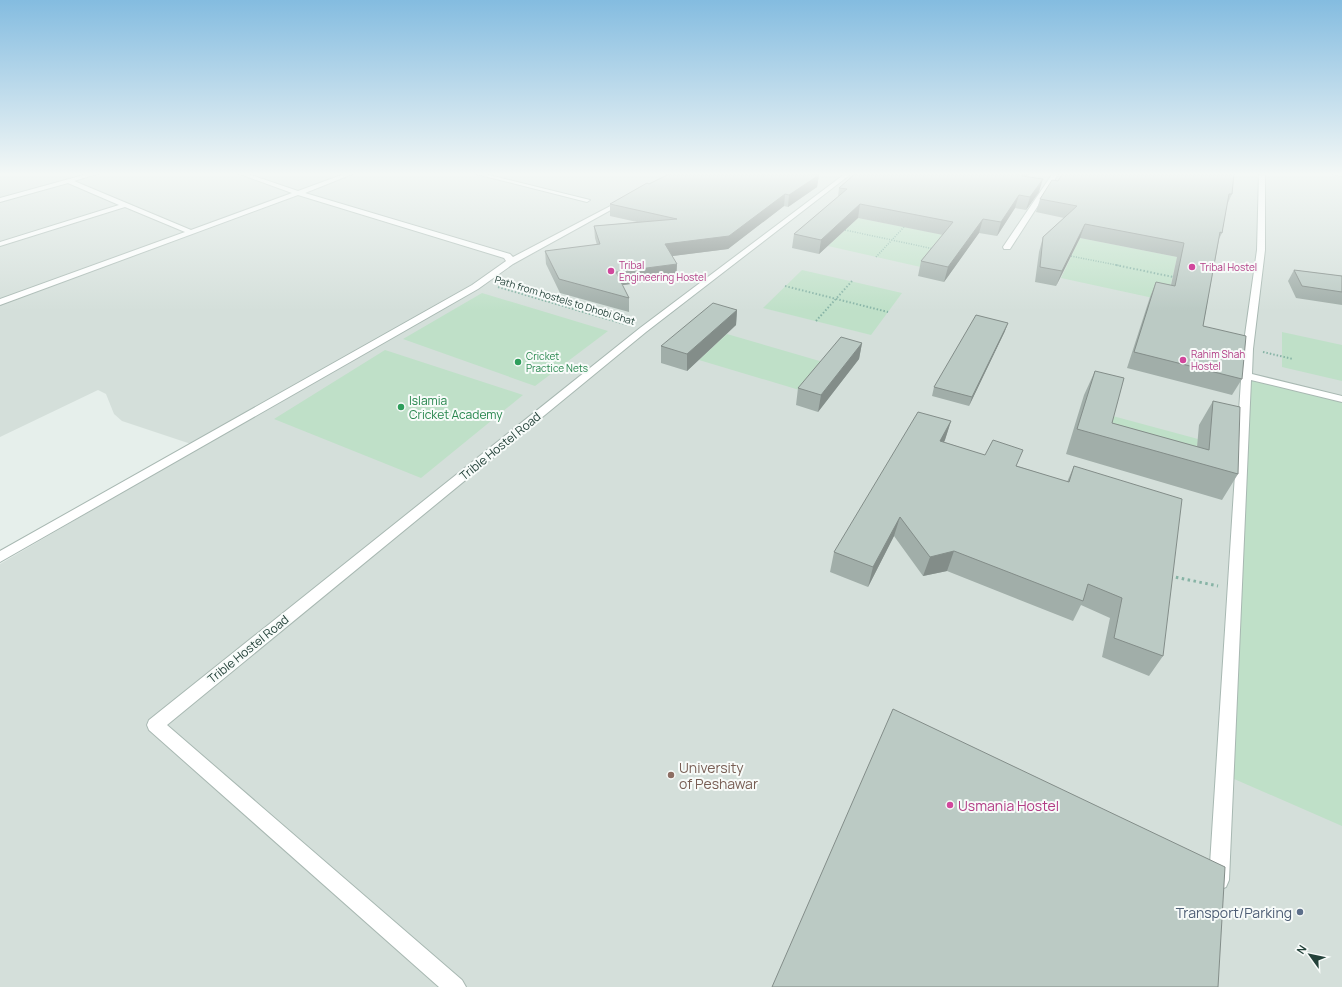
<svg xmlns="http://www.w3.org/2000/svg" width="1342" height="987" font-family="Manrope,sans-serif">
<rect width="100%" height="100%" fill="#e6efeb"/>
<path fill="#d4dfda" d="M 0,173 L 1342,173 L 1342,987 L 0,987 L 0,564 L 200,447 L 122,421 L 114,414 L 106,394 L 98,390 L 0,437 Z"/>
<path fill="#bfe0c8" d="M 858,218 L 950,236 L 925,268 L 828,246 Z
M 1080,238 L 1177,257 L 1167,301 L 1061,278 Z
M 802,270 L 902,293 L 871,335 L 763,308 Z
M 482,293 L 608,331 L 535,386 L 403,339 Z
M 1282,332 L 1342,345 L 1342,381 L 1282,367 Z
M 727,334 L 830,364 L 806,392 L 699,360 Z
M 385,350 L 523,395 L 421,478 L 274,419 Z
M 1247,376 L 1342,399 L 1342,826 L 1225,775 Z
M 1109,415 L 1198,439 L 1194,475 L 1100,448 Z"/>
<g fill="none" stroke-linecap="round" stroke-linejoin="round">
<g stroke="#a8b8b2" stroke-width="2">
<path id="minor" d="M 91,173 L 100,173 L 74,181 L 191,230 L 292,193 L 237,173 L 245,173 L 298,191 L 347,173 L 355,173 L 305,193 L 510,254 L 513,257 L 622,200 L 627,201 L 513,264 L 478,289 L 0,562 L 0,551 L 472,285 L 506,261 L 504,258 L 298,195 L 0,305 L 0,299 L 185,232 L 125,207 L 0,246 L 0,242 L 119,205 L 68,183 L 0,202 L 0,198 Z
M 472,173 L 481,173 L 590,200 L 587,202 Z
M 846,173 L 852,173 L 646,332 L 167,725 L 462,980 L 466,987 L 439,987 L 149,730 L 147,725 L 149,720 L 640,328 Z
M 1053,173 L 1059,173 L 1010,249 L 1004,249 L 1003,247 Z
M 1259,173 L 1265,173 L 1265,250 L 1253,349 L 1252,374 L 1342,396 L 1342,402 L 1251,380 L 1229,880 L 1226,887 L 1219,890 L 1212,887 L 1209,880 L 1243,349 L 1257,250 Z
M 1329,173 L 1342,173 L 1342,176 Z"/>
</g>
<path stroke="#86b3a5" stroke-width="1.5" stroke-dasharray="1 1.5" stroke-linecap="butt" d="M 845,230 L 934,249
M 1071,256 L 1121,266
M 876,257 L 904,227"/>
<path stroke="#86b3a5" stroke-width="2" stroke-dasharray="1.5 2" stroke-linecap="butt" d="M 1116,265 L 1173,277
M 785,286 L 888,312
M 498,287 L 628,325
M 816,321 L 852,281
M 1263,352 L 1293,359"/>
<path stroke="#86b3a5" stroke-width="3" stroke-dasharray="2.5 3.5" stroke-linecap="butt" d="M 1170,576 L 1218,586"/>
<use href="#minor" fill="#fff" fill-rule="evenodd"/>
</g>
<path fill="#a1aea9" d="M 671,173 L 817,173 L 814,175 L 819,175 L 817,187 L 788,207 L 784,206 L 728,249 L 672,256 L 677,264 L 676,278 L 622,285 L 629,298 L 629,312 L 560,293 L 546,264 L 545,251 L 597,245 L 595,238 L 594,226 L 637,222 L 610,216 L 610,204 Z
M 856,173 L 1030,173 L 1027,176 L 1039,192 L 1026,210 L 1015,208 L 997,236 L 979,233 L 944,282 L 918,276 L 921,261 L 943,235 L 858,218 L 819,254 L 792,248 L 794,234 L 838,197 L 839,188 Z
M 1058,181 L 1232,194 L 1227,205 L 1222,233 L 1219,239 L 1203,326 L 1242,379 L 1232,395 L 1127,368 L 1150,297 L 1156,282 L 1171,285 L 1177,257 L 1080,238 L 1056,286 L 1035,282 L 1039,252 L 1043,237 L 1064,218 L 1036,212 L 1040,199 Z
M 1294,270 L 1342,276 L 1342,305 L 1296,298 L 1288,281 Z
M 737,310 L 736,325 L 687,371 L 661,363 L 661,346 Z
M 1005,331 L 969,406 L 932,396 L 934,387 Z
M 862,343 L 859,359 L 818,412 L 796,405 L 798,388 Z
M 1095,371 L 1112,423 L 1197,447 L 1199,425 L 1213,401 L 1238,474 L 1222,500 L 1066,454 L 1084,395 Z
M 951,421 L 944,442 L 1067,482 L 1074,466 L 1163,656 L 1149,676 L 1102,657 L 1110,618 L 1081,605 L 1073,621 L 947,571 L 923,576 L 894,536 L 868,587 L 830,572 L 834,552 Z"/>
<path fill="#838d89" d="M 802,173 L 817,173 L 801,184 Z
M 1025,173 L 1030,173 L 1019,188 L 1022,176 Z
M 819,175 L 817,187 L 788,207 L 789,195 Z
M 1043,179 L 1039,192 L 1026,210 L 1030,197 Z
M 785,194 L 784,206 L 728,249 L 665,257 L 665,244 Z
M 1019,195 L 1015,208 L 997,236 L 1001,222 Z
M 860,204 L 858,218 L 819,254 L 821,240 Z
M 983,219 L 979,233 L 944,282 L 948,267 Z
M 1085,224 L 1080,238 L 1056,286 L 1062,271 Z
M 677,264 L 676,278 L 616,286 L 616,272 Z
M 737,310 L 736,325 L 687,371 L 687,354 Z
M 1008,323 L 1005,331 L 969,406 L 972,397 Z
M 862,343 L 859,359 L 818,412 L 821,395 Z
M 951,421 L 945,440 L 935,459 L 940,441 Z
M 900,517 L 894,536 L 868,587 L 873,567 Z
M 954,551 L 947,571 L 923,576 L 930,557 Z"/>
<path fill="#bbcac4" stroke="#838d89" d="M 671,173 L 805,173 L 819,175 L 789,195 L 785,194 L 729,236 L 665,244 L 677,264 L 616,272 L 629,298 L 559,279 L 545,251 L 600,244 L 594,226 L 677,219 L 610,204 L 647,183 L 649,184 Z
M 856,173 L 1025,173 L 1022,176 L 1043,179 L 1030,197 L 1019,195 L 1001,222 L 983,219 L 948,267 L 921,261 L 953,222 L 860,204 L 821,240 L 794,234 L 847,189 L 839,188 Z
M 1063,173 L 1234,173 L 1232,194 L 1229,194 L 1222,233 L 1220,232 L 1203,326 L 1246,336 L 1242,379 L 1134,352 L 1156,282 L 1175,286 L 1184,243 L 1085,224 L 1062,271 L 1040,267 L 1043,237 L 1077,206 L 1040,199 L 1052,180 L 1058,181 Z
M 1294,270 L 1342,276 L 1342,292 L 1302,286 Z
M 713,303 L 737,310 L 687,354 L 661,346 Z
M 976,315 L 1008,323 L 972,397 L 934,387 Z
M 841,337 L 862,343 L 821,395 L 798,388 Z
M 1095,371 L 1124,378 L 1112,423 L 1209,450 L 1213,401 L 1240,407 L 1238,474 L 1077,429 Z
M 918,412 L 951,421 L 940,441 L 985,455 L 993,440 L 1023,450 L 1016,466 L 1069,482 L 1074,466 L 1182,499 L 1163,656 L 1114,638 L 1122,598 L 1088,584 L 1083,601 L 954,551 L 930,557 L 900,517 L 873,567 L 834,552 Z
M 893,709 L 1225,867 L 1218,987 L 772,987 Z"/>
<linearGradient id="sky" x2="0" y2="1"><stop stop-color="#84bce0"/><stop offset="0.56" stop-color="#f4f8f6"/><stop offset="1" stop-color="#f4f8f6" stop-opacity="0"/></linearGradient>
<rect width="1342" height="311" fill="url(#sky)"/>
<g fill="#d1479c" stroke="#f7fbf9" stroke-width="1.5">
<circle cx="1192" cy="267" r="4"/>
<circle cx="611" cy="271" r="4"/>
<circle cx="1183" cy="360" r="4"/>
<circle cx="950" cy="805" r="4"/>
</g>
<g fill="#2e9e5b" stroke="#f7fbf9" stroke-width="1.5">
<circle cx="518" cy="362" r="4"/>
<circle cx="401" cy="407" r="4"/>
</g>
<circle fill="#8d6e63" stroke="#f7fbf9" stroke-width="1.5" cx="671" cy="775" r="4"/>
<circle fill="#5c6f8a" stroke="#f7fbf9" stroke-width="1.5" cx="1300" cy="912" r="4"/>
<g text-anchor="middle" dominant-baseline="central" stroke-width="4" stroke-linejoin="round" paint-order="stroke">
<g font-size="10" fill="#b23c85" stroke="#f7fbf9" text-anchor="start">
<text x="619" y="265">Tribal<tspan x="619" dy="12">Engineering Hostel</tspan></text>
<text x="1200" y="267">Tribal Hostel</text>
<text x="1191" y="354">Rahim Shah<tspan x="1191" dy="12">Hostel</tspan></text>
</g>
<g font-size="10" fill="#24423a" stroke="#f7fbf9">
<text transform="translate(565 300) rotate(17)">Path from hostels to Dhobi Ghat</text>
</g>
<g font-size="10" fill="#27864d" stroke="#f7fbf9" text-anchor="start">
<text x="526" y="356">Cricket<tspan x="526" dy="12">Practice Nets</tspan></text>
</g>
<g font-size="12" fill="#27864d" stroke="#f7fbf9" text-anchor="start">
<text x="409" y="400">Islamia<tspan x="409" dy="14">Cricket Academy</tspan></text>
</g>
<g font-size="12" fill="#24423a" stroke="#f7fbf9">
<text transform="translate(500 446) rotate(-39)">Trible Hostel Road</text>
<text transform="translate(248 649) rotate(-39)">Trible Hostel Road</text>
</g>
<g font-size="14" fill="#785e54" stroke="#f7fbf9" text-anchor="start">
<text x="679" y="767">University<tspan x="679" dy="16">of Peshawar</tspan></text>
</g>
<g font-size="14" fill="#b23c85" stroke="#f7fbf9" text-anchor="start">
<text x="958" y="805">Usmania Hostel</text>
</g>
<g font-size="14" fill="#4e5e75" stroke="#f7fbf9" text-anchor="end">
<text x="1292" y="912">Transport/Parking</text>
</g>
</g>
<g transform="translate(1310 955) rotate(303)" stroke="#f7fbf9" stroke-width="3" paint-order="stroke">
<path d="M0-3L7 15L0 10L-7 15Z" fill="#24423a"/>
<text y="-6" font-size="11" font-weight="bold" text-anchor="middle" fill="#24423a">N</text>
</g>
</svg>
